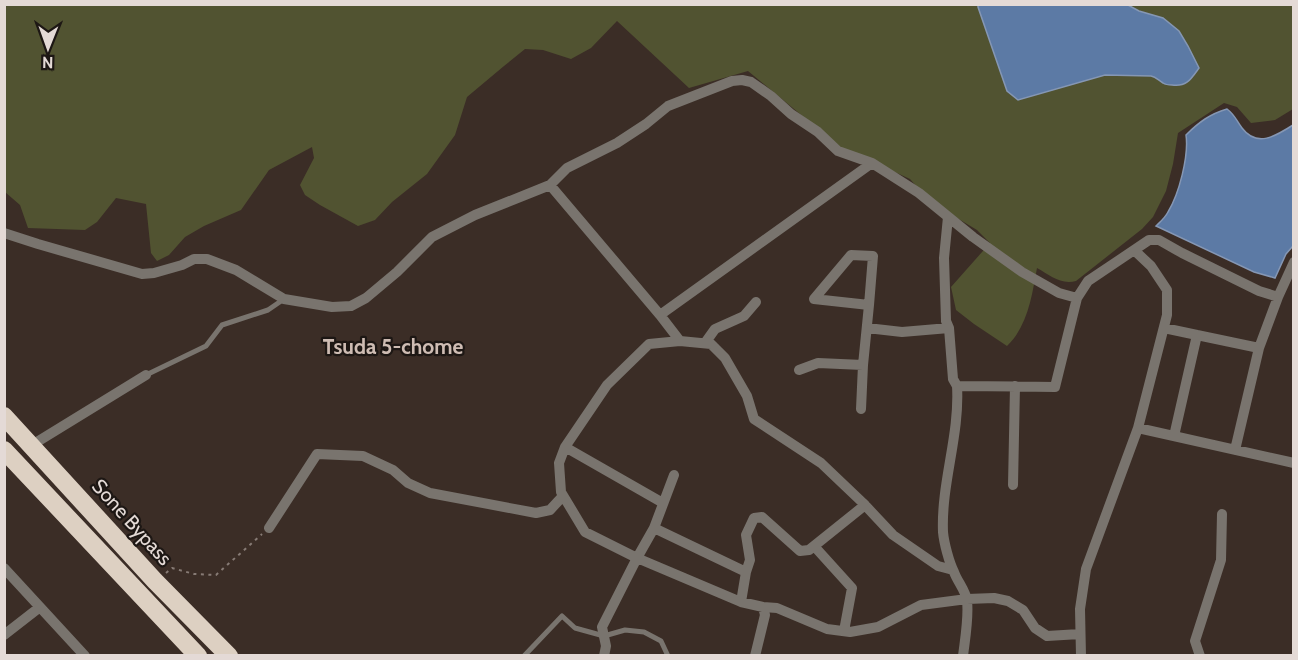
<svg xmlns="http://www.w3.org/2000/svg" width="1298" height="660" font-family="Cabin,sans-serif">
<rect width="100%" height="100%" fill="#3b2d26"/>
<path fill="#515331" d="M 4,5 L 1293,5 L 1293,109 L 1275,120 L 1251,123 L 1237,107 L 1224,103 L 1178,133 L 1173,164 L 1166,191 L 1153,217 L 1142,229 L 1076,281 C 1060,285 1050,275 1037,268 C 1032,295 1028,326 1007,346 L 974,324 L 956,310 L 951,287 L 990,243 L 977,230 L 947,212 L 924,195 L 910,179 L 840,147 L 748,71 L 689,88 L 617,21 L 591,48 L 571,59 L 543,50 L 525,49 L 504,66 L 467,97 L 455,135 L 427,174 L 392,202 L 375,220 L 358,226 L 320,205 L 305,195 L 300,185 L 314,158 L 312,147 L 269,170 L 241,210 L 204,226 L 185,237 L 169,255 L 157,261 L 151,253 L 146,204 L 116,198 L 97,222 L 85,230 L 28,228 L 20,205 L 5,192 Z"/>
<path fill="#5c7aa5" stroke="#8597b4" stroke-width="1.5" d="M 978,5 L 1128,5 L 1139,11 L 1163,18 L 1179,31 L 1188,46 L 1199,68 C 1191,79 1187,87 1172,85 C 1169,85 1166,85 1163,83 C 1158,80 1156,77 1151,76 L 1105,75 L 1018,100 L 1007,91 L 978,7 Z
M 1227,109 C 1235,115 1236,120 1242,128 C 1257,148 1276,136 1293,125 L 1293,246 L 1286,254 L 1275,278 L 1254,272 L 1156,226 C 1160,222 1165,218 1168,212 C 1179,194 1189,156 1186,135 C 1199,122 1210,114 1227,109 Z"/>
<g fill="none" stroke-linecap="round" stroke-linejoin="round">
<path stroke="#877b75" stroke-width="2" stroke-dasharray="3 4.5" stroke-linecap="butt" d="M 166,573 L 172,568 L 194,574 L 216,575 L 262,534"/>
<path stroke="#79746e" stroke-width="5" d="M 146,375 L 206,346 L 222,325 L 268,310 L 284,299
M 524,656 L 562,616 L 575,628 L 604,636 L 625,630 L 644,632 L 661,641 L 668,656"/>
<path stroke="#79746e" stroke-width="10" d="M 550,185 L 660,315 L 680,341
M 948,217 L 944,258 L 946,321 L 949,328
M 4,233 L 38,244 L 142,274 L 154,273 L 182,265 L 194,259 L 207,259 L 236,270 L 284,299 L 332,307 L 351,306 L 366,298 L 397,272 L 432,237 L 475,215 L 550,185 L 567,168 L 617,143 L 646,124 L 668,106 L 732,81 L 742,80 L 751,82 L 771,96 L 791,114 L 818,132 L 838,151 L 872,163 L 919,193 L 973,237 L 1022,272 L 1059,293 L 1077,298
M 660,315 L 872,163
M 867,328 L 902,332 L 949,328 L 953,379 L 957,386
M 1164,328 L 1197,335
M 705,343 L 715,329 L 744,316 L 756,302
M 1259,348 L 1278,297
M 799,370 L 818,363 L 863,365
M 861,409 L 863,365 L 869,305 L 814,299 L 851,255 L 873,256 L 869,305
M 1138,428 L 1294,463
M 1174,436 L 1197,335 L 1259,348 L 1235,450
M 32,445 L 146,375
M 565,447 L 663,503
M 1013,485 L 1015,386
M 269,528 L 317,454 L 363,456 L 393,470 L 408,483 L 430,493 L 536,513 L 550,510 L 563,496
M 654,528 L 674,475
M 814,546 L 852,588 L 844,631
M 4,568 L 85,656
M 953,570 L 938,566 L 893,535 L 863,503 L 821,463 L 754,419 L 747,396 L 725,358 L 711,344 L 680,341 L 649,344 L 607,385 L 565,447 L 559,463 L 561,492 L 585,532 L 637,558 L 741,602 L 763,607 L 777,608 L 827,629 L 850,632 L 878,627 L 921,605 L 967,599 L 994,598 L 1008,601 L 1023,610 L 1035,628 L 1047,636 L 1080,634
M 741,602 L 746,572 L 750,560 L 746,535 L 754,518 L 762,517 L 800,551 L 809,550 L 865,505
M 4,635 L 40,607
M 604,656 L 606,646 L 602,627 L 637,558 L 654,528 L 746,572
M 755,656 L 765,615 L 763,607
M 963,656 C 965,639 969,617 967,601 C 966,591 957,581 954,572 C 949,562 944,543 943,532 C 941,483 960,435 957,386 L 1055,387 L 1077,298 L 1088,281 L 1149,240 L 1159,240 L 1182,253 L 1259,291 L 1278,297 L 1294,262
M 1081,656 L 1080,609 L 1086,569 L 1138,428 L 1167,315 L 1167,290 L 1151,266 L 1134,250
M 1200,656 L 1195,641 L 1221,560 L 1222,514"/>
<path stroke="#ddd0c2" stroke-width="18" d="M 4,416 L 155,581 L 229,656
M 4,450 L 198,656"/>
</g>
<g text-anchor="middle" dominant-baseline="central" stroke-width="4.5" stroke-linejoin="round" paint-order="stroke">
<g font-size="20" fill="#e4dad6" stroke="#1d1714">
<text transform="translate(132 522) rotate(48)">Sone Bypass</text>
</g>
<g font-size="21" font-weight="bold" fill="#cebcb3" stroke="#1d1714">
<text x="393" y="346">Tsuda 5-chome</text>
</g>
</g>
<rect width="1298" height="660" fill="none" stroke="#e4dad6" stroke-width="12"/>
<g transform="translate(48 48) rotate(181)" stroke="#1d1714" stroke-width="4.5" paint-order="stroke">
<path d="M0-4.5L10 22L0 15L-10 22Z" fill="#e4dad6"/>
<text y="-9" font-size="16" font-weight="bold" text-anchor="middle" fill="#e4dad6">N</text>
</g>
</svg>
